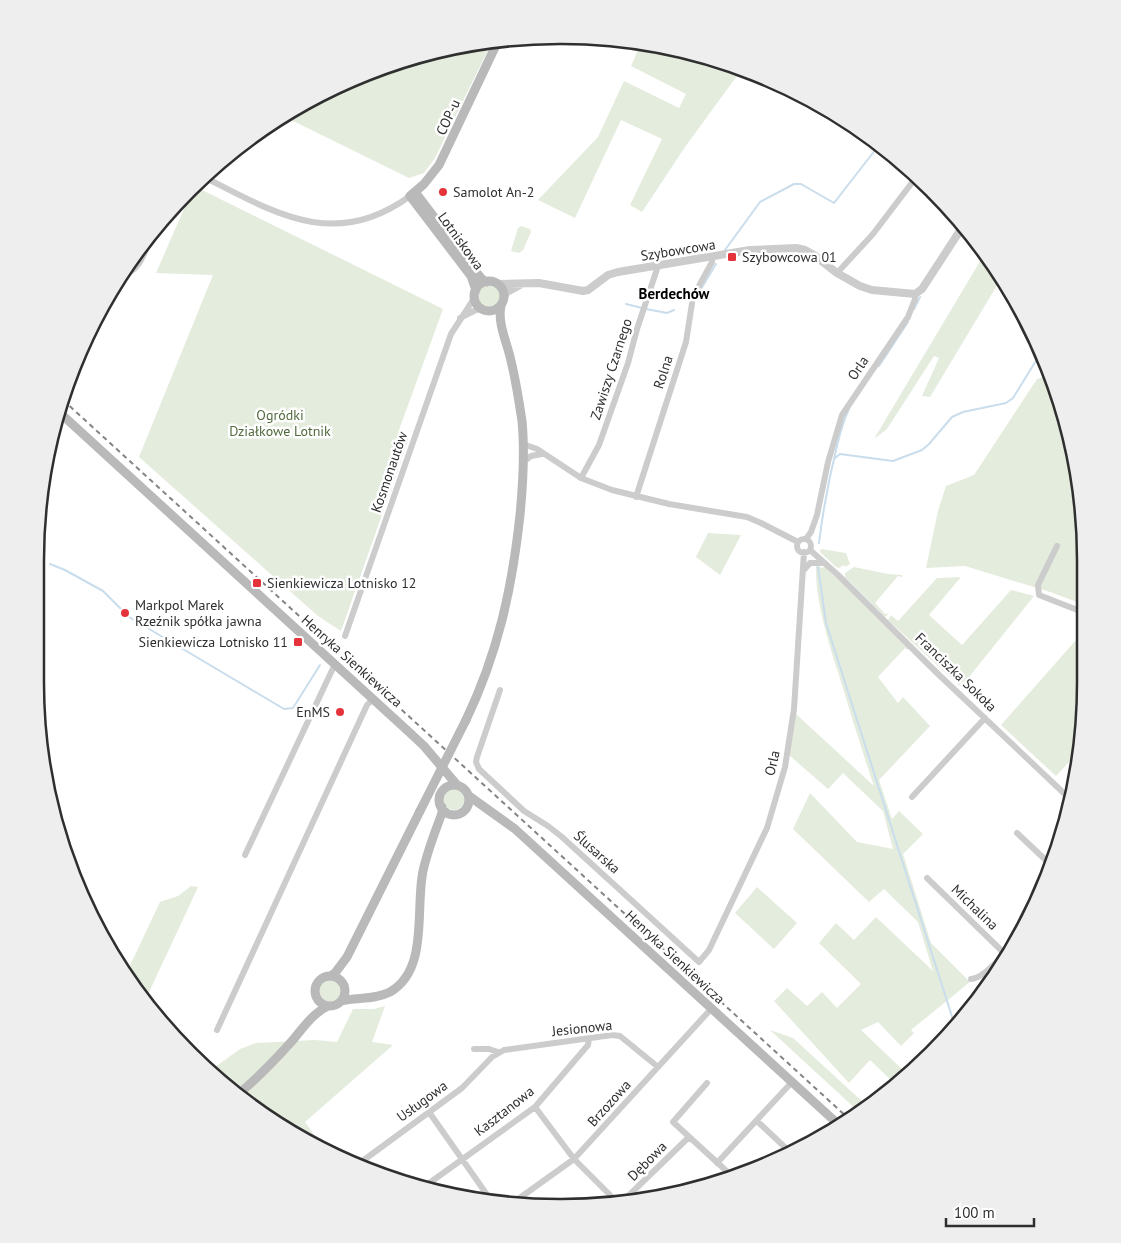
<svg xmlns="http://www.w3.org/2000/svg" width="1121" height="1243" font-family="'PT Sans',sans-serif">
<rect width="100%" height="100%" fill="#fff"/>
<path fill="#e4ecdd" d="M 492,42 L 435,158 L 424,173 L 409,178 L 283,116 L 359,75 L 458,45 Z
M 641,43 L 663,45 L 742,69 L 685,147 L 642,212 L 630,205 L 662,139 L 621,120 L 575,218 L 538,200 L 598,137 L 624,81 L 679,108 L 686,94 L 631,66 Z
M 194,186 L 443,309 L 399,430 L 408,435 L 408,441 L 341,631 L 318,616 L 139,457 L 213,275 L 156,273 Z
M 521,226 L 530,229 L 531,232 L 523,250 L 519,253 L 511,251 L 518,228 Z
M 985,253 L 1002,277 L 930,397 L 922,396 L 939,358 L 934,356 L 887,429 L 874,439 Z
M478 296a11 11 0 1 1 22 0a11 11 0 1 1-22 0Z
M 1051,375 L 1076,458 L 1086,560 L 1085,605 L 1050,592 L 965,566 L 926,568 L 938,511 L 946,486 L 974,475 L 1037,379 Z
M 708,533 L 741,535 L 720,575 L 696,557 Z
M 821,549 L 846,553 L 850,564 L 845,567 L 844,565 L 839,568 L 836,567 L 820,552 Z
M 816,566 L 823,568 L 824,566 L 908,647 L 908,650 L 905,648 L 878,677 L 898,703 L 903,697 L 930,726 L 879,780 L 892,819 L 899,811 L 923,834 L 903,854 L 931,943 L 970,982 L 911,1030 L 914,1033 L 901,1046 L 878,1022 L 861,1030 L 907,1074 L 896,1085 L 870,1060 L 849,1083 L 774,1001 L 787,988 L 807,1006 L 822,992 L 837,1008 L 861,984 L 819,943 L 836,923 L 854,940 L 876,917 L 933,971 L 918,922 L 884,889 L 869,902 L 793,829 L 810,793 L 857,842 L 893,849 L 883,811 L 843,773 L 828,789 L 789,755 L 796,714 L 874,786 C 861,748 850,711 838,672 C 828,641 815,599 816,566 Z
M 854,567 L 888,574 L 902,575 L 902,577 L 898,576 L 875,603 L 885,614 L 889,613 L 885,617 L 845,577 L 845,573 Z
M 961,577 L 929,615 L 962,645 L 1011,590 L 1034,596 L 961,687 L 888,620 L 891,615 L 898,621 L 937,578 Z
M 1084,631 L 1082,748 L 1056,776 L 1001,725 Z
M443 799a11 11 0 1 1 22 0a11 11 0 1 1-22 0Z
M 191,886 L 198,887 L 144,1003 L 126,974 L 160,902 L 178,896 Z
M 757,887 L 797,923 L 774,949 L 735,913 Z
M319 991a11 11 0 1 1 22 0a11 11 0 1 1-22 0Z
M 385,1006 L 372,1042 L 393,1045 L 305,1122 L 328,1154 L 240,1099 L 211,1070 L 240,1049 L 256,1043 L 315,1040 L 337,1042 L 353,1009 L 374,1009 Z
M 770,1030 L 793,1038 L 864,1103 L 867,1107 L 859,1112 Z"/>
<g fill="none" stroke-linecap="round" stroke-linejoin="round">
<path stroke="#c9ddec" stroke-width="2" d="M 725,250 L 760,202 L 794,184 L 801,184 L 834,203 L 879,145
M 695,299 L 716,264
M 626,304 L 642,308
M 646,309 L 667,313 L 674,310
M 914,309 L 920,297
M 879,366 L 908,322
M 834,459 L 840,454 L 893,461 L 922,450 L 929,444 L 952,417 L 963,412 L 1006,403 L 1013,398 L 1042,351
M 819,543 C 823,510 829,478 837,446 C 840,433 843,421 849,409
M 41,560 L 44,562
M 50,564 L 65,570 L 103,591 L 129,617 L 284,709 L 293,708 L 320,665
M 818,567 L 826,623 L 956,1029"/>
<path stroke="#ccc" stroke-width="6" d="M 204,177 C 275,213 335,251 410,196
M 837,273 L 873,234 L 917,176
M 120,275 C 141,273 145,250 152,234
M 460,318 L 476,310 L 481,309
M 523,444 L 537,449 L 581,478 L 612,490 L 669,504 L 747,517 L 761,523 L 798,542
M 523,462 L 531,456 L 542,454
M 581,478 L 599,445 L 628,363 L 637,329 L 658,266
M 636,497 L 686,342 L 693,297 L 712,262 L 712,257
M 806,539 L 811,532 L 817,515 L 828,462 L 842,415 L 908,317 L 915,299 L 915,294
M797 546a7 7 0 1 1 14 0a7 7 0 1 1-14 0Z
M 1057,546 L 1038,585 L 1039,595 L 1085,613
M 810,550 L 838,575 L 937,673 L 1070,799
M 803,571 L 810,563 L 824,563
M 345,636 L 451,334 L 475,297
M 500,690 L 477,757 L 476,762 L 479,769 L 524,811 L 548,826 L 562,837 L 699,962 L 709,950 L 767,828 L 785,767 L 794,709 L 804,552
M 912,797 L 985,718
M 1017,833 L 1052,866
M 245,855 L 335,664
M 927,878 L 1004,953
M 971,979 C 985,979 1009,948 1019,937
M 217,1030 L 367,705 L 373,699
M 474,1049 L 489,1049 L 498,1052
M 707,1083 L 673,1122 L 733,1177
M 535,1107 L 574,1159 L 617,1202
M 429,1112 L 490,1199
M 757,1121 L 790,1152
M 717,1163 L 792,1082
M 357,1165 L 462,1088 L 492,1057 L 504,1050 L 612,1035 L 620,1036 L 658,1067
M 421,1189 L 535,1107 L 588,1045 L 589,1039
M 514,1202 L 574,1159 L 711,1009
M 622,1202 L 689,1137"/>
<path stroke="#ccc" stroke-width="8" d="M 498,284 L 539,283 L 583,291 L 588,290 L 608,275 L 618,272 L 750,250 L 796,248 L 805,250 L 814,255 L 837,273 L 860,286 L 872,290 L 915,294 L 922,289 L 963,226
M 504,296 L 507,292 L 520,285"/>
<path stroke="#b9b9b9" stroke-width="9" d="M 415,192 L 473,268 L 482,279 L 487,282
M474 296a15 15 0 1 1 30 0a15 15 0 1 1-30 0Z
M 476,290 L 471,276 L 410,196 L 424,184 L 439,165 L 498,41
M 59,412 L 409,732 L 424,746 L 457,785
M 466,720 C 498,653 512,589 520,515 C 523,484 525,452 522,421 C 519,401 516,381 511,361 C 508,345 497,323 501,306
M439 800a15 15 0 1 1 30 0a15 15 0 1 1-30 0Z
M 469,796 L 515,829 L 838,1124
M 330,976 L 335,973 L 347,957 L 420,811
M315 991a15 15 0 1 1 30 0a15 15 0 1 1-30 0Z
M 341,1001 C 357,997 374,1000 390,992 C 429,970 415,909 423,871 C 427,852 435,832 442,813 L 442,807
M 237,1095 C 257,1079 275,1060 292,1041 C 303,1028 313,1013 328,1006"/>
<path stroke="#848484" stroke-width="2" stroke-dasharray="5 4" stroke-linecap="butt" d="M 63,400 L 848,1118"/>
<path stroke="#b9b9b9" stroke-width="9" d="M 420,811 L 466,720"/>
</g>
<g fill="#e4333b" stroke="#fff" stroke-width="2">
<circle cx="443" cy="192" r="5"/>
<rect x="727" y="252" width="10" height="10" rx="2.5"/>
<rect x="252" y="578" width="10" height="10" rx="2.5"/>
<circle cx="125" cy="613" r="5"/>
<rect x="293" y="637" width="10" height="10" rx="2.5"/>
<circle cx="340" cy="712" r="5"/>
</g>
<g text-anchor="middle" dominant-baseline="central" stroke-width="5" stroke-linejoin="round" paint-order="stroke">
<g font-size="14" fill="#2f2f2f" stroke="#fff">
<text transform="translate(448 117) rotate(-65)">COP-u</text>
<text transform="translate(461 241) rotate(54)">Lotniskowa</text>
<text transform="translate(678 250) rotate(-9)">Szybowcowa</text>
<text transform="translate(858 368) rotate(-56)">Orla</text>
<text transform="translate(611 369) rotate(-72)">Zawiszy Czarnego</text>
<text transform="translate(663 372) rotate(-72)">Rolna</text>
<text transform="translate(389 472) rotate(-71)">Kosmonautów</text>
<text transform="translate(352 661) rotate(42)">Henryka Sienkiewicza</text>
<text transform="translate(956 672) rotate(44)">Franciszka Sokoła</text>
<text transform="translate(772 763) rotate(-77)">Orla</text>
<text transform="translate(597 852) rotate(42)">Ślusarska</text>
<text transform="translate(975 907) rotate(44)">Michalina</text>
<text transform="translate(675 957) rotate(43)">Henryka Sienkiewicza</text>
<text transform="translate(582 1028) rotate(-6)">Jesionowa</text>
<text transform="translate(422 1101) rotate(-36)">Usługowa</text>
<text transform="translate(609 1103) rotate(-48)">Brzozowa</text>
<text transform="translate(504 1111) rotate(-38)">Kasztanowa</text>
<text transform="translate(647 1161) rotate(-45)">Dębowa</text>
</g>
<g font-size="14" fill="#2f2f2f" stroke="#fff" text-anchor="start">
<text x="453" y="192">Samolot An-2</text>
<text x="742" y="257">Szybowcowa 01</text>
<text x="267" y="583">Sienkiewicza Lotnisko 12</text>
<text x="135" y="605">Markpol Marek<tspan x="135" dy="16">Rzeźnik spółka jawna</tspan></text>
<text x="288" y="642" text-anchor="end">Sienkiewicza Lotnisko 11</text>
<text x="330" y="712" text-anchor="end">EnMS</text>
</g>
<g font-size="14" fill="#516a3c" stroke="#fff">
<text x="280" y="415">Ogródki<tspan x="280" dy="16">Działkowe Lotnik</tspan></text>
</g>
<g font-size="15" font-weight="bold" fill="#000" stroke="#fff">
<text x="674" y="293">Berdechów</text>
</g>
</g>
<path d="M0 0H1121V1243H0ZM560 44H561A516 516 0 0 1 1077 560V683A516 516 0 0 1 561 1199H560A516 516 0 0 1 44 683V560A516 516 0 0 1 560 44Z" fill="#eee" fill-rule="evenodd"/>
<path fill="none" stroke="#2f2f2f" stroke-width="2.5" d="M560 44H561A516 516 0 0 1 1077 560V683A516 516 0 0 1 561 1199H560A516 516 0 0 1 44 683V560A516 516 0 0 1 560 44Z"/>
<path d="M946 1218v8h88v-8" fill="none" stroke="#2f2f2f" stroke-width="2.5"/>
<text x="954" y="1218" font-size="15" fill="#2f2f2f" stroke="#ffffff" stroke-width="4" paint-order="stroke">100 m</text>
</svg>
